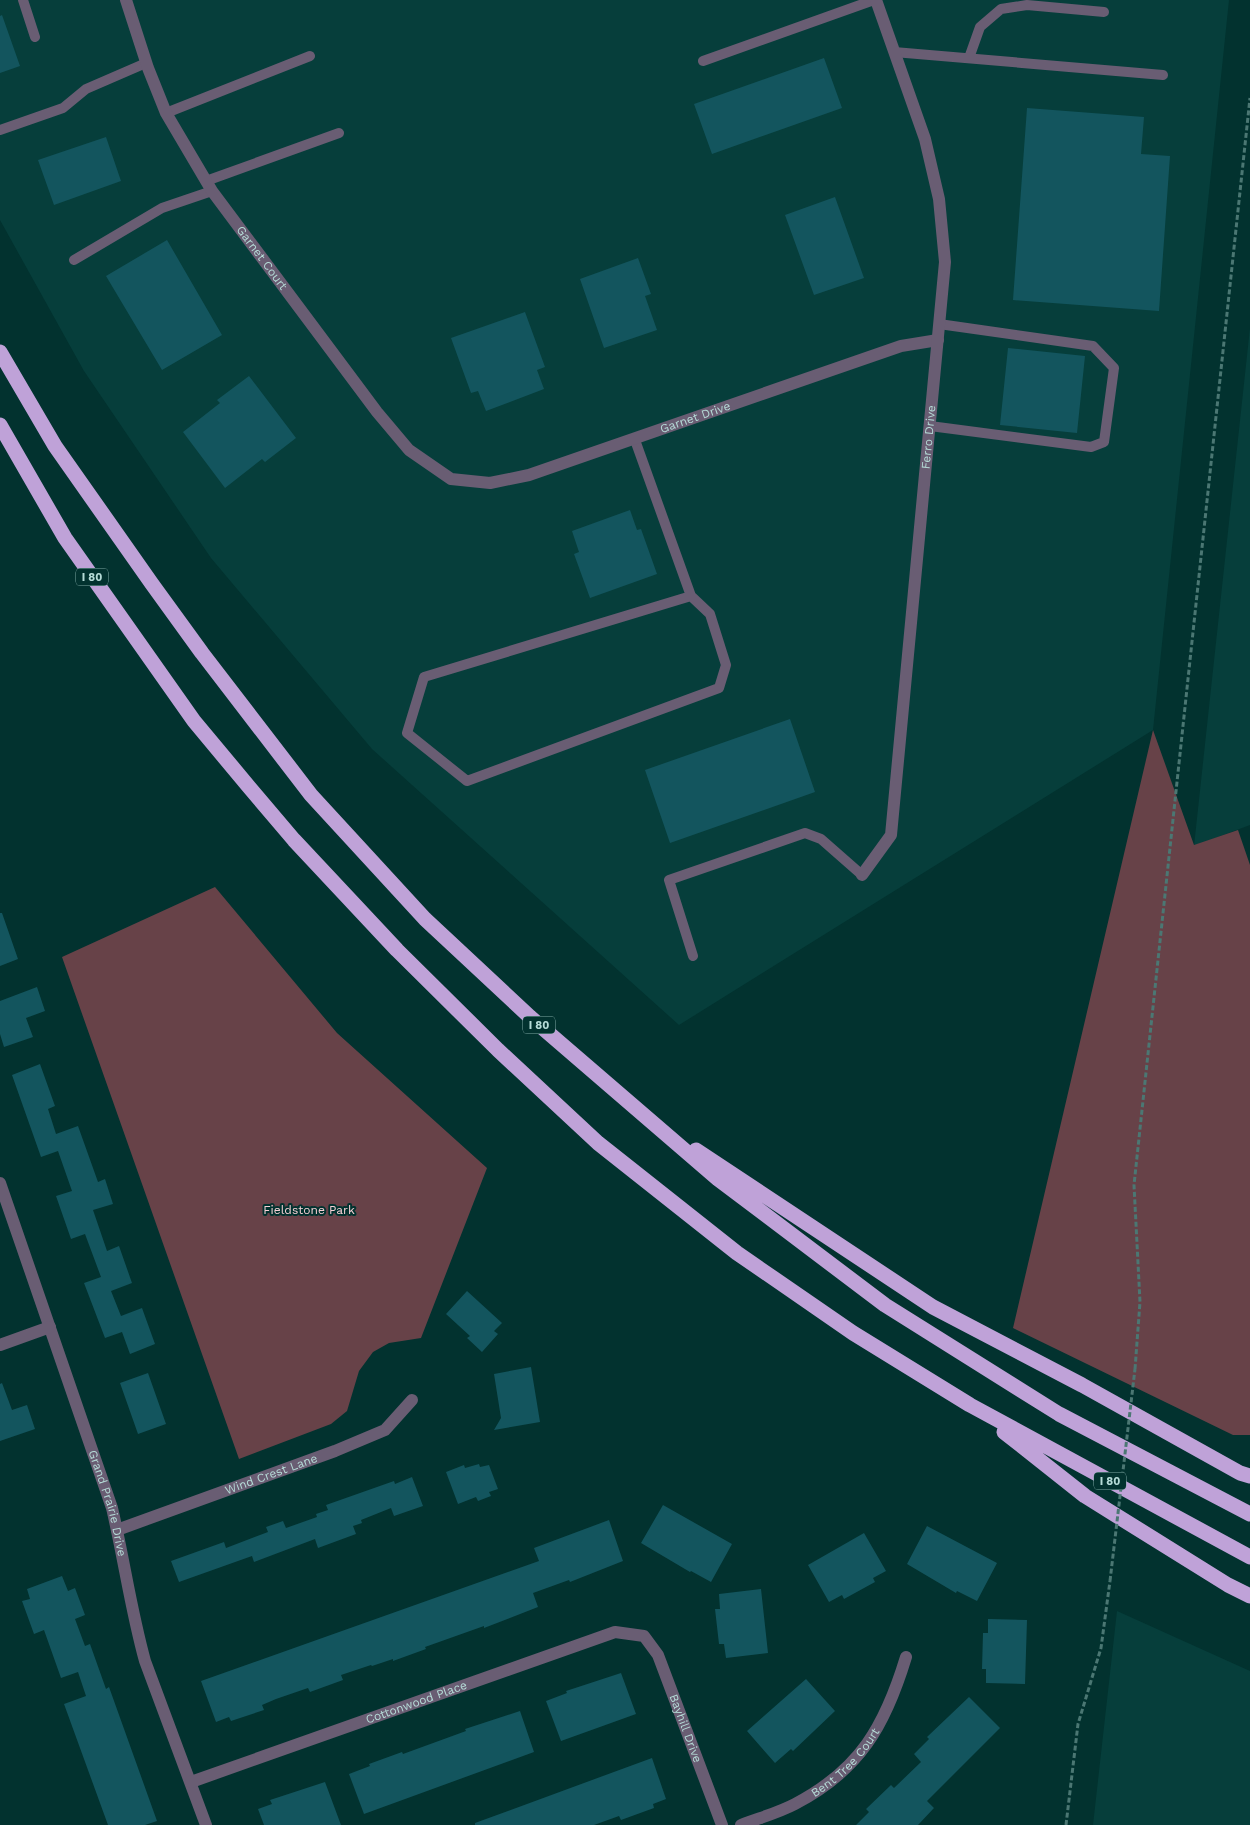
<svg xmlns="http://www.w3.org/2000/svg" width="1250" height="1825" font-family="'Work Sans',sans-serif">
<rect width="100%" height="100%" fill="#02322f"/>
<path fill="#063e3b" d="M 0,0 L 1229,0 L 1153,730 L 679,1025 L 372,749 L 211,558 L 84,371 L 0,220 Z
M 1250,328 L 1250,825 L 1194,846 Z
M 1117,1611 L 1250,1671 L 1250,1825 L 1093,1825 Z"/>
<path fill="#674248" d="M 1153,730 L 1194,845 L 1238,830 L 1250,865 L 1250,1435 L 1233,1435 L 1013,1328 Z
M 215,887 L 337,1033 L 487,1168 L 421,1338 L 389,1343 L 373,1352 L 359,1371 L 347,1411 L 331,1424 L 239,1459 L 62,957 Z"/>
<path fill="#13555e" d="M 2,15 L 20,66 L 0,73 L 0,16 Z
M 824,58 L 842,108 L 712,154 L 694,104 Z
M 1027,108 L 1144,117 L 1141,154 L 1170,156 L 1159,311 L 1013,300 Z
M 106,137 L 121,181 L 54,205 L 38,160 Z
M 835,197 L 864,278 L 814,295 L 785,215 Z
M 167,240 L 222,335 L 162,370 L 106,276 Z
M 638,258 L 651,294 L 645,296 L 657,330 L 604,348 L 580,279 Z
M 525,312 L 545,367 L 537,370 L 544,389 L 486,411 L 478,391 L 471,393 L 451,338 Z
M 1008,348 L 1085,356 L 1077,433 L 1000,425 Z
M 249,376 L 296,438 L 265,462 L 262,459 L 225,488 L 183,432 L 220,403 L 217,400 Z
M 630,510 L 637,530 L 641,529 L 657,574 L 590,598 L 574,554 L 579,552 L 572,531 Z
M 790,719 L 815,792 L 670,843 L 645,770 Z
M 0,913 L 2,913 L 18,959 L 0,966 Z
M 37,987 L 45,1011 L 26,1018 L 33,1037 L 4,1047 L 0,1034 L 0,1001 Z
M 40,1064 L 55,1106 L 48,1109 L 56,1134 L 78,1126 L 98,1182 L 105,1179 L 113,1204 L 93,1210 L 107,1251 L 119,1246 L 132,1283 L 111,1291 L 121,1316 L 142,1308 L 155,1344 L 130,1354 L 122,1332 L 105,1338 L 84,1283 L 101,1277 L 85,1234 L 71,1239 L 56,1196 L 72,1191 L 58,1151 L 41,1157 L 12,1075 Z
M 467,1291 L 502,1323 L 494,1331 L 498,1334 L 482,1352 L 467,1338 L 470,1336 L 446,1314 Z
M 531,1367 L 540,1422 L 494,1430 L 501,1418 L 494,1374 Z
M 148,1373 L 166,1424 L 138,1434 L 120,1383 Z
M 2,1383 L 12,1410 L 27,1405 L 35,1429 L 0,1441 L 0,1384 Z
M 479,1464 L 480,1467 L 489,1465 L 498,1489 L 489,1492 L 491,1496 L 478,1501 L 476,1497 L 458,1504 L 446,1472 L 464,1465 L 465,1468 Z
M 412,1477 L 423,1506 L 394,1516 L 391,1508 L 361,1520 L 362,1523 L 353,1526 L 356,1534 L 318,1548 L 315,1539 L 254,1562 L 252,1556 L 179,1582 L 171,1561 L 224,1542 L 226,1548 L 268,1532 L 266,1527 L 283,1521 L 286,1528 L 317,1517 L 316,1514 L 328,1510 L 326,1505 L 394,1481 L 395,1484 Z
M 663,1505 L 732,1544 L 711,1582 L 691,1571 L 690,1572 L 641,1543 Z
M 609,1520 L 623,1561 L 570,1582 L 569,1580 L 533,1593 L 538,1607 L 484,1628 L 484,1626 L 425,1647 L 426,1649 L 393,1661 L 393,1659 L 372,1666 L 371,1665 L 341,1675 L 343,1680 L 310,1692 L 308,1688 L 276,1699 L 262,1705 L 264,1710 L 231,1721 L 229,1717 L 216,1722 L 201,1681 L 539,1561 L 534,1548 Z
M 927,1526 L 997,1563 L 977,1601 L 957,1591 L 956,1593 L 907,1564 Z
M 864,1533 L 886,1571 L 873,1578 L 875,1582 L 844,1599 L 842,1595 L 829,1602 L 808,1565 Z
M 62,1576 L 68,1591 L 75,1588 L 85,1615 L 75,1619 L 85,1646 L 90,1644 L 106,1689 L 109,1687 L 157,1821 L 145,1825 L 108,1825 L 64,1704 L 86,1696 L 78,1672 L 61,1678 L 44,1630 L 34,1634 L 22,1601 L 30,1599 L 27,1589 Z
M 761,1589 L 768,1653 L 726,1658 L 724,1644 L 719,1644 L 715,1609 L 720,1609 L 719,1594 Z
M 988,1619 L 1027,1620 L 1025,1684 L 986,1683 L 986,1669 L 982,1669 L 983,1633 L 988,1633 Z
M 621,1673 L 636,1714 L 561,1741 L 546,1701 L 567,1693 L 566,1691 Z
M 806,1679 L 835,1711 L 793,1751 L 791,1749 L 775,1763 L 747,1731 Z
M 969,1697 L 1000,1728 L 927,1801 L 934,1808 L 918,1825 L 856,1825 L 869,1812 L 866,1809 L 891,1785 L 894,1788 L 921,1762 L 914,1754 L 929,1739 L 927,1737 Z
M 520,1711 L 534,1752 L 364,1814 L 349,1774 L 370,1766 L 369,1764 L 402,1752 L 403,1754 L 466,1731 L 465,1729 Z
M 652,1758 L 666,1799 L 653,1804 L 654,1808 L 621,1820 L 619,1816 L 594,1825 L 475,1825 L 475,1823 Z
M 325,1782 L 341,1825 L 264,1825 L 258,1809 L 272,1804 L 270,1800 Z"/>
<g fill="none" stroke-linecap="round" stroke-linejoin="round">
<path stroke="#4b7773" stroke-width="3" stroke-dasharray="5 2.5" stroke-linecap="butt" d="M 1135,1369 L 1140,1302 L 1134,1185 L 1250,98
M 1066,1825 L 1078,1724 L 1101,1648 L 1110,1581"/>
<path stroke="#695d73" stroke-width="10" d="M 23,0 L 35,37
M 894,52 L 1163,75
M 969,58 L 980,27 L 1001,9 L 1027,5 L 1104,12
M 703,61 L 874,0
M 166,113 L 310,56
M 0,130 L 63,108 L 86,89 L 146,63
M 206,181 L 339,133
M 74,260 L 162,208 L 212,191
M 930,426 L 1091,447 L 1104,442 L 1114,368 L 1093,346 L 939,324
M 635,440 L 691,596 L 424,677 L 407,733 L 467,781 L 719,688 L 726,665 L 710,614 L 691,596
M 693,956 L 669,880 L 805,833 L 821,839 L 862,875"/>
<g stroke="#695d73" stroke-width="12">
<path id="s1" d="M 126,0 L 148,68 L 166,113 L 212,191 L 377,412 L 409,450 L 451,479 L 490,483 L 529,475 L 901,346 L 938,340"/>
<path id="s2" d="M 862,875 L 891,835 L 945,262 L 939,199 L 925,139 L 876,0"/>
<path id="s3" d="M 0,1183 L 112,1508 C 124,1559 131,1611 145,1661 L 206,1825"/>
<path d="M 0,1345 L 50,1327"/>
<path id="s4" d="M 117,1530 L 335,1451 L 385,1430 L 412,1400"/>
<path id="s5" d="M 191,1782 L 615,1632 L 644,1636 L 658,1655 L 722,1825"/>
<path id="s6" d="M 741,1825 C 759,1818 778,1813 795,1804 C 860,1770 885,1726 906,1657"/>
</g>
<path stroke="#bfa2d8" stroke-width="15" d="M 0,352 L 55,446 L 152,584 L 202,653 L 311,795 L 425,919 L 530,1017 L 718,1179 L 885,1305 L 1059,1414 L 1250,1514
M 0,425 L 65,538 L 194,721 L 249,787 L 294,840 L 397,950 L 498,1050 L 598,1143 L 737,1253 L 853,1333 L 970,1405 L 1250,1557
M 696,1150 L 933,1307 L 1082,1385 L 1240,1473 L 1250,1476
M 1004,1432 L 1085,1496 L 1228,1585 L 1250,1596"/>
<path stroke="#4b7773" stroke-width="3" stroke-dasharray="5 2.5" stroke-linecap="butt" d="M 1110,1581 L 1135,1369"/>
</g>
<g text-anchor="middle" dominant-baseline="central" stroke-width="4" stroke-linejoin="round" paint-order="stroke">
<g fill="#02322f" stroke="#7fa8a5" stroke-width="1">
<rect x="76" y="568.5" width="32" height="17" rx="4"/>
<rect x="523" y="1016.5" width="32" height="17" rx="4"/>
<rect x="1094" y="1472.5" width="32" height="17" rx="4"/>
</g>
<g font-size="11" font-weight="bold" fill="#b5dbd7">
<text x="92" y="577">I 80</text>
<text x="539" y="1025">I 80</text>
<text x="1110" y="1481">I 80</text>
</g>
<g font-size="12" fill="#b5dbd7" stroke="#02322f">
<text stroke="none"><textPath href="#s1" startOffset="294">Garnet Court</textPath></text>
<text stroke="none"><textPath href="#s1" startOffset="842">Garnet Drive</textPath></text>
<text stroke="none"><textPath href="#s2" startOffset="449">Ferro Drive</textPath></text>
<text stroke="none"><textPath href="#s4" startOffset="164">Wind Crest Lane</textPath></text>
<text stroke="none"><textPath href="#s3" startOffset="338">Grand Prairie Drive</textPath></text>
<text stroke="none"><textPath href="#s5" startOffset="239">Cottonwood Place</textPath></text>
<text stroke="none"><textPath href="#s5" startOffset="581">Bayhill Drive</textPath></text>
<text stroke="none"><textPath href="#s6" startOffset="124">Bent Tree Court</textPath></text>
</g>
<g font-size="12" fill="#f8d1d6" stroke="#02322f">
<text x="309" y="1210">Fieldstone Park</text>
</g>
</g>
</svg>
